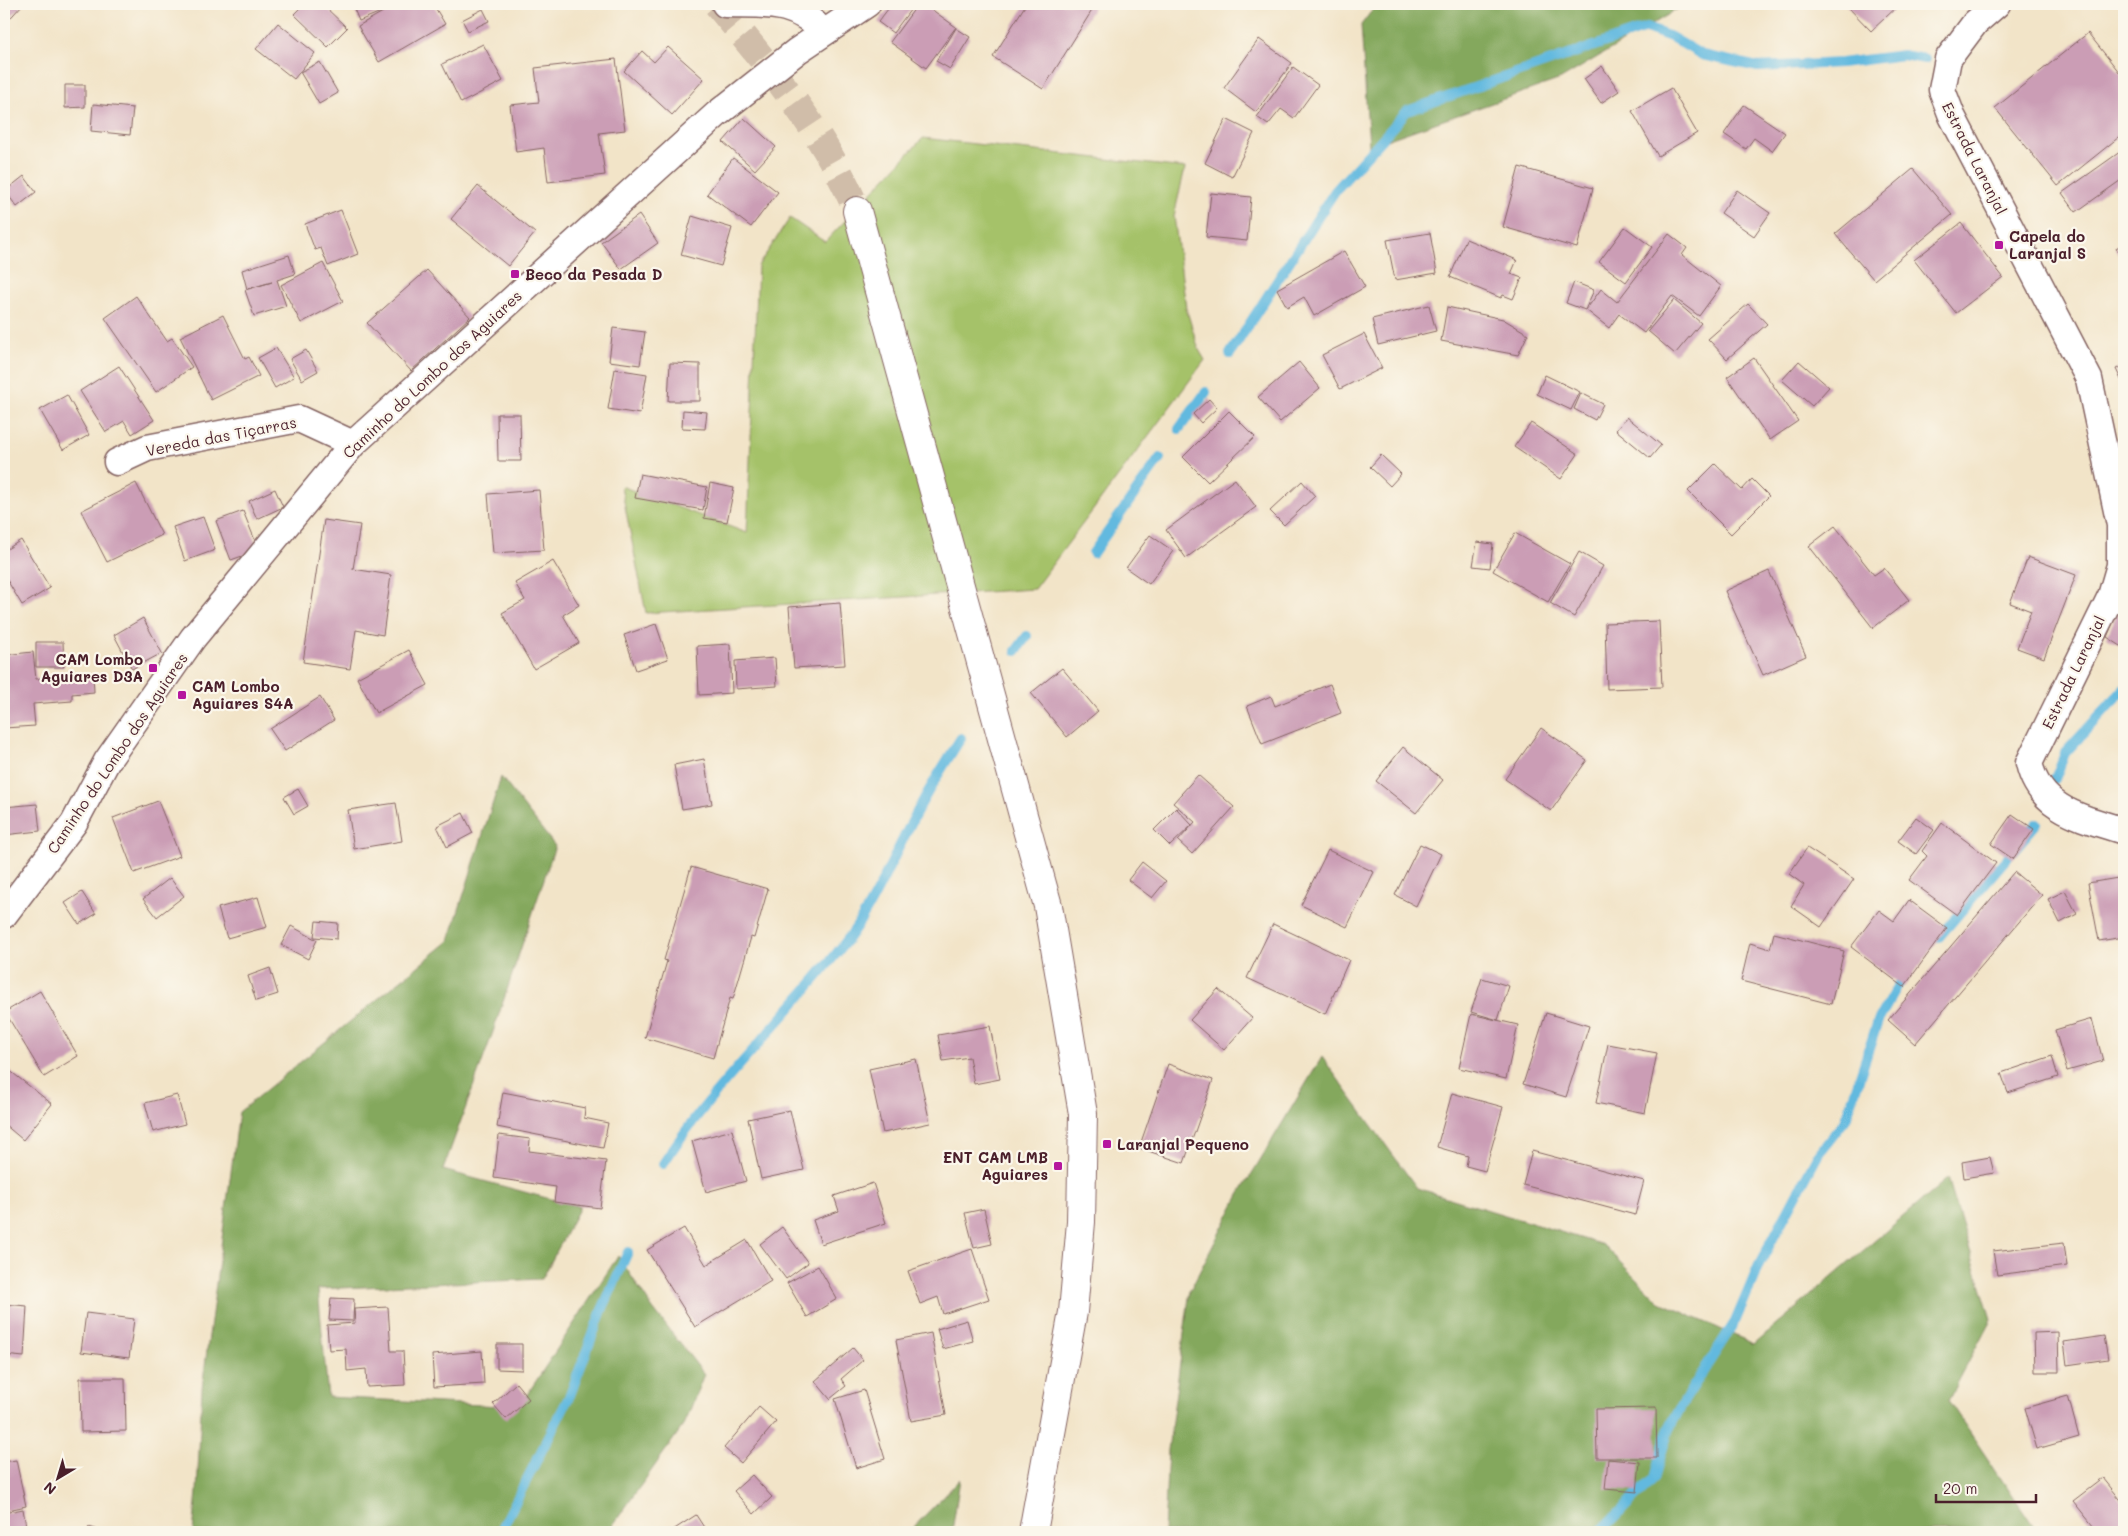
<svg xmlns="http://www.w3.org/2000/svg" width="2128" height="1536" font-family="Mali,sans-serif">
<rect width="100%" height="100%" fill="#fbf7ec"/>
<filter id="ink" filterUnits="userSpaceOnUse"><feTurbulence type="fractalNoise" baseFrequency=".02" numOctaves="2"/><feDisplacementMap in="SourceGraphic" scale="10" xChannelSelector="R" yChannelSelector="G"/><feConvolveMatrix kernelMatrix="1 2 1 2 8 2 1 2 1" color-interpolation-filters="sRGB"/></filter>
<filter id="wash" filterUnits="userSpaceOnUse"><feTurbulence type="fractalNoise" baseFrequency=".0096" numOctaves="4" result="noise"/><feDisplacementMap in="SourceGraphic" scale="20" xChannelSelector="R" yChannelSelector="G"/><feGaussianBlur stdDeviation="1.12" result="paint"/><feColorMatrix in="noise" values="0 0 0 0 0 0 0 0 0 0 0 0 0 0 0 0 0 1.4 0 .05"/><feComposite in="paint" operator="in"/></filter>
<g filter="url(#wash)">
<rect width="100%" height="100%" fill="#f2e4c8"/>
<path fill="#a5c269" stroke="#78704a" d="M 923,138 L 1185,168 L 1174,216 L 1186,308 L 1199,350 L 1205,360 L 1034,589 L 646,613 L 621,486 L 747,533 L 758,266 L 790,218 L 825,242 Z"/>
<path fill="#84a85d" stroke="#676444" d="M 1377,4 L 1686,4 L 1561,79 L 1369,146 L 1361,25 Z
M 501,777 L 555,846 L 493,1032 L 443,1170 L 580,1207 L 542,1279 L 318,1289 L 328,1397 L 519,1407 L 618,1256 L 653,1309 L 704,1374 L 685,1423 L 608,1532 L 193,1532 L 197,1492 L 202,1388 L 239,1112 L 449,941 Z
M 1322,1057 L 1417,1188 L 1603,1245 L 1660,1302 L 1754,1344 L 1948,1178 L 1991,1319 L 1948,1400 L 2037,1532 L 1164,1532 L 1168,1450 L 1190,1290 L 1239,1195 Z
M 960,1479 L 952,1532 L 909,1532 Z"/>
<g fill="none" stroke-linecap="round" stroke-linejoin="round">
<path stroke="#62b9df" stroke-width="10" d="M 1230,354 L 1335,191 L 1407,111 L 1646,28 L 1671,37 L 1702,55 L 1758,67 L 1841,63 L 1903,55 L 1925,59
M 1179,429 L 1206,392
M 1093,553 L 1160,458
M 1016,651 L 1027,636
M 2055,779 L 2065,753 L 2124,689
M 1939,937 L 2037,823
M 663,1164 C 716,1081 791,1015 850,936 C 878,897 895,852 918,810 C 931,785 946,762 961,738
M 500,1532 L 570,1395 L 602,1310 L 628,1252
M 1600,1532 L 1654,1478 L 1668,1431 L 1684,1401 L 1735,1322 L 1759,1265 L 1817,1156 L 1846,1119 L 1878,1021 L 1898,985 L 1907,974"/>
</g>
<g id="blocks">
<path fill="#cb9db5" d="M 4,4 L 23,4 L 4,25 Z
M 304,4 L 322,4 L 347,28 L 328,47 L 294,14 Z
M 352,4 L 381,4 L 383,11 L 359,21 Z
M 397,4 L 433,4 L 445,24 L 379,62 L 358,26 Z
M 892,4 L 904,4 L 911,9 L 893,33 L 878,22 Z
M 918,4 L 924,4 L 956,27 L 926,68 L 890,42 Z
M 1026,4 L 1096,4 L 1043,89 L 993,57 Z
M 1845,4 L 1900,4 L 1871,31 Z
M 483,9 L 489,21 L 468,31 L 462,20 Z
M 278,23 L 315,53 L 294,79 L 256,49 Z
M 956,28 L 970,37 L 950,69 L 936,61 Z
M 2088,33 L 2124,78 L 2124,133 L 2058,186 L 1995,108 Z
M 1259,39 L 1292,63 L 1256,112 L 1224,88 Z
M 483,44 L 503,81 L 461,103 L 442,64 Z
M 668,47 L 704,79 L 672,115 L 624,71 L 642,51 L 654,62 Z
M 616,59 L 625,130 L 599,133 L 605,175 L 548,182 L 544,148 L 516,152 L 510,105 L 539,102 L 535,68 Z
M 320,62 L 338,93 L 319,104 L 300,72 Z
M 1602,66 L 1619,91 L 1601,103 L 1584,79 Z
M 1293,67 L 1318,85 L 1294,118 L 1281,109 L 1268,125 L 1257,117 Z
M 65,85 L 85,85 L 85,107 L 65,108 Z
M 1671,88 L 1697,133 L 1658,156 L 1632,111 Z
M 93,104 L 133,108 L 130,135 L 91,131 Z
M 1744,105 L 1785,133 L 1772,151 L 1754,138 L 1746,149 L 1724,134 Z
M 744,118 L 776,147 L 755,170 L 723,142 Z
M 1226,119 L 1254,133 L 1232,177 L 1205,163 Z
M 2124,149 L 2124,178 L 2076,212 L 2062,193 Z
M 733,158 L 778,192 L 751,227 L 707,194 Z
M 1519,167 L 1593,188 L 1577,248 L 1503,227 Z
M 1913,169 L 1952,215 L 1874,280 L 1835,234 Z
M 24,176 L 36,192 L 17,207 L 5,191 Z
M 478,186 L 535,233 L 508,266 L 451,219 Z
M 1737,190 L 1770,213 L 1754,236 L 1721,213 Z
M 1211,193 L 1251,197 L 1247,241 L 1206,237 Z
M 341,210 L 358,254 L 328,266 L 321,248 L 315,250 L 305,224 Z
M 639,215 L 658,243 L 621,269 L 601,242 Z
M 692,216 L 732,228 L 721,266 L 681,255 Z
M 1961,223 L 2003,277 L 1956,313 L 1914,260 Z
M 1625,227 L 1652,247 L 1626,282 L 1599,262 Z
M 1430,233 L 1437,273 L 1395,280 L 1387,240 Z
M 1669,234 L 1687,248 L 1682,255 L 1721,286 L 1699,316 L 1672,296 L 1644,333 L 1619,314 L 1609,328 L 1586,310 L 1601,289 L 1617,302 Z
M 1466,239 L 1517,260 L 1511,274 L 1522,278 L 1513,299 L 1503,295 L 1501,298 L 1450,277 Z
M 2124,243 L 2124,262 L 2116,248 Z
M 1344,251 L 1365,287 L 1314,316 L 1304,297 L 1287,307 L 1277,289 Z
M 289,255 L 295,274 L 277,280 L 286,306 L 254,316 L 245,290 L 272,282 L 247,289 L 242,270 Z
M 323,263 L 343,301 L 301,323 L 281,285 Z
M 427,270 L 470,317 L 411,371 L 367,323 Z
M 1574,282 L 1594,290 L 1585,310 L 1566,303 Z
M 136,296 L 167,341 L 172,338 L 192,367 L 156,392 L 105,318 Z
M 1674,300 L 1701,323 L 1675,354 L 1648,331 Z
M 1748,304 L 1767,324 L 1727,359 L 1708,339 Z
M 1429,305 L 1436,331 L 1378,345 L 1372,319 Z
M 1447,307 L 1503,319 L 1528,334 L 1518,355 L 1441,341 Z
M 223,315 L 245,359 L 249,357 L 259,376 L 211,400 L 180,337 Z
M 613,328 L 645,332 L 640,365 L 609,361 Z
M 1364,334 L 1382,368 L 1340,389 L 1322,355 Z
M 276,348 L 294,377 L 275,388 L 258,358 Z
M 306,350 L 318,371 L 302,380 L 290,359 Z
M 1754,358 L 1798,421 L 1770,440 L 1727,377 Z
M 1799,361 L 1829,387 L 1812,406 L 1782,380 Z
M 1299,362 L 1320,388 L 1280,422 L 1258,397 Z
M 670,363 L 700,364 L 700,401 L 668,401 Z
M 2124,365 L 2124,386 L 2116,369 Z
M 119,366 L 154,420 L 132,434 L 124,421 L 106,432 L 80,391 Z
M 615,369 L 647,374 L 640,414 L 608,409 Z
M 1545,375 L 1580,392 L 1571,410 L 1537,394 Z
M 1581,393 L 1603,404 L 1595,420 L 1574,409 Z
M 67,395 L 89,435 L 63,450 L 40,410 Z
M 1209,399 L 1217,408 L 1201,423 L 1193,414 Z
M 683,410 L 707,412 L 705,429 L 682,428 Z
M 1229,411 L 1255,437 L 1208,482 L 1183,457 Z
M 497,414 L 520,414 L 521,461 L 498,461 Z
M 1627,417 L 1661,445 L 1650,458 L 1616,430 Z
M 1531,423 L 1578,454 L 1561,479 L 1514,447 Z
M 1381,455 L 1401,474 L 1390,486 L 1370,467 Z
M 1715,464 L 1742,490 L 1752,479 L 1769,496 L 1731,534 L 1688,491 Z
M 640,474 L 707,487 L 703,510 L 635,498 Z
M 1235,479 L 1256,507 L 1186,558 L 1166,530 Z
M 1302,481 L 1315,496 L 1284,525 L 1270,511 Z
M 136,483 L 162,535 L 107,562 L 81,511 Z
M 710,483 L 734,488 L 727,522 L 704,518 Z
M 275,489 L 283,507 L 257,519 L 249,501 Z
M 539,490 L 544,550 L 493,553 L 488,494 Z
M 243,511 L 259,550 L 231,560 L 216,521 Z
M 203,517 L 215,550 L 185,561 L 173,527 Z
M 324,520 L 360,525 L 353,569 L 391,575 L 383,635 L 356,630 L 350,669 L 303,662 Z
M 1835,526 L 1874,575 L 1884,568 L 1909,600 L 1873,628 L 1809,546 Z
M 1515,533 L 1570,564 L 1548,602 L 1493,571 Z
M 1150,535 L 1173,551 L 1149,584 L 1126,568 Z
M 21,540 L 50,588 L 22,605 L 4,575 L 4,551 Z
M 1477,542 L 1493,544 L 1490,568 L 1473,566 Z
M 1579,552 L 1603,566 L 1574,617 L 1550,603 Z
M 2028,557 L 2076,575 L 2044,658 L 2017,648 L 2031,611 L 2010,603 Z
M 553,561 L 579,605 L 563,615 L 579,643 L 534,669 L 502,613 L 525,600 L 515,583 Z
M 1769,571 L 1806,656 L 1763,675 L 1725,591 Z
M 2124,596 L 2124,648 L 2107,637 Z
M 840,603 L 845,665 L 794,668 L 789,607 Z
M 143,618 L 162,653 L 132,669 L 114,635 Z
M 1659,621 L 1662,687 L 1607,689 L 1605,623 Z
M 656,624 L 668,659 L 636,670 L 624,635 Z
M 36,642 L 63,642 L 64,667 L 36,667 Z
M 730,644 L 732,693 L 699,695 L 697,646 Z
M 409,650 L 428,685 L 376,713 L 357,678 Z
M 33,652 L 36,679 L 93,675 L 94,692 L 72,694 L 72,701 L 33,704 L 35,726 L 4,728 L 4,655 Z
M 775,658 L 777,686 L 736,689 L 735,661 Z
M 1062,668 L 1098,711 L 1067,737 L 1031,693 Z
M 1330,684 L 1341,713 L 1262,744 L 1247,706 L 1271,696 L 1275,706 Z
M 320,697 L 334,720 L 285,751 L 270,729 Z
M 1541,728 L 1587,760 L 1551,811 L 1505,779 Z
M 1403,747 L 1443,780 L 1416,813 L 1376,781 Z
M 704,759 L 712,804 L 682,809 L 674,765 Z
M 1198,775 L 1234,807 L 1192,854 L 1178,841 L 1195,822 L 1173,803 Z
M 298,789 L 308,806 L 294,814 L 284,797 Z
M 158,801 L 180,856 L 134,873 L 113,818 Z
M 396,803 L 402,841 L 354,849 L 348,810 Z
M 37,804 L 40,831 L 4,835 L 4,807 Z
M 1176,808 L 1192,825 L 1170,846 L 1154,830 Z
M 463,813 L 473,833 L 447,847 L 437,826 Z
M 2012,814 L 2034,829 L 2013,859 L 1991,844 Z
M 1916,817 L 1934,830 L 1916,854 L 1898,841 Z
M 1942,823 L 1996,863 L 1957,915 L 1909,880 L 1927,856 L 1922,851 Z
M 1420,844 L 1441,854 L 1416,906 L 1395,895 Z
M 1807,848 L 1854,879 L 1821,927 L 1791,906 L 1804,885 L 1789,874 Z
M 1328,850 L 1374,872 L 1347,927 L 1301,905 Z
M 1142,862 L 1166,881 L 1152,898 L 1128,880 Z
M 691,867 L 768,889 L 754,938 L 751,937 L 733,999 L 730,998 L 713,1058 L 645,1038 L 667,961 L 664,960 Z
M 2014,872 L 2042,895 L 1915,1044 L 1888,1020 Z
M 2124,877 L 2124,937 L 2099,941 L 2088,883 Z
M 170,878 L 184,896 L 157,917 L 143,899 Z
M 2065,891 L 2077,914 L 2060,923 L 2048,899 Z
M 82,892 L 96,914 L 79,924 L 65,903 Z
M 258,897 L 267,927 L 227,938 L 218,908 Z
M 1909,900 L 1947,928 L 1904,987 L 1851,947 L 1879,910 L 1894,921 Z
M 316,921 L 338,923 L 337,939 L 314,937 Z
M 1273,924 L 1349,960 L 1325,1014 L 1247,978 Z
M 291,926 L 317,940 L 308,959 L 281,945 Z
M 1774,933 L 1844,951 L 1831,1004 L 1741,981 L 1750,943 L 1770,949 Z
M 270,968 L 278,994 L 256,1001 L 248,976 Z
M 1482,978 L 1509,986 L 1498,1020 L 1471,1012 Z
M 1218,989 L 1252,1018 L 1224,1050 L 1190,1020 Z
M 40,991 L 78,1056 L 44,1077 L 5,1012 Z
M 1546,1013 L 1589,1026 L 1566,1097 L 1523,1084 Z
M 1471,1014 L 1518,1025 L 1506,1079 L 1459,1068 Z
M 2092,1019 L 2103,1061 L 2067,1071 L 2055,1030 Z
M 990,1026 L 1000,1079 L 974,1084 L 969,1057 L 943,1061 L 938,1035 Z
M 1608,1044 L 1657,1053 L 1645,1113 L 1596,1103 Z
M 2052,1056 L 2058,1077 L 2008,1093 L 2001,1073 Z
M 916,1059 L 930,1123 L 883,1133 L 869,1069 Z
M 1168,1064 L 1213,1080 L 1184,1163 L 1139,1148 Z
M 4,1066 L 52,1104 L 23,1140 L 4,1124 Z
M 503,1092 L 585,1108 L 584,1118 L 608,1123 L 603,1148 L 497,1127 Z
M 1452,1093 L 1503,1107 L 1485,1171 L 1466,1166 L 1468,1156 L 1437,1147 Z
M 177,1095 L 185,1124 L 153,1132 L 145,1103 Z
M 790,1110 L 804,1170 L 761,1179 L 748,1119 Z
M 732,1130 L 746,1181 L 706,1192 L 692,1141 Z
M 499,1135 L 530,1139 L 529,1151 L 606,1161 L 600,1208 L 554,1202 L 556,1187 L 494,1178 Z
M 1532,1151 L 1644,1181 L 1635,1215 L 1523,1185 Z
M 1990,1157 L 1994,1173 L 1964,1178 L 1962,1162 Z
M 873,1183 L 886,1223 L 821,1244 L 813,1220 L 839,1211 L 834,1196 Z
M 984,1209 L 992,1244 L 974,1248 L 965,1213 Z
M 782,1227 L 808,1263 L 786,1279 L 760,1244 Z
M 684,1228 L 706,1265 L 747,1240 L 771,1281 L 695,1327 L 647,1250 Z
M 2064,1243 L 2067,1266 L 1997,1275 L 1993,1251 Z
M 972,1249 L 989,1299 L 943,1314 L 938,1297 L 920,1304 L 908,1271 Z
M 818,1266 L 837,1299 L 807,1317 L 787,1283 Z
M 331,1298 L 354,1299 L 353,1321 L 329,1320 Z
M 4,1304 L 27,1306 L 24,1357 L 4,1355 Z
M 388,1307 L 391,1351 L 403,1351 L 405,1385 L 367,1387 L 366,1369 L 347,1371 L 346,1349 L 329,1350 L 327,1325 L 355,1323 L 354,1309 Z
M 86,1313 L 134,1319 L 129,1358 L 81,1352 Z
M 967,1320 L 973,1341 L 943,1349 L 937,1329 Z
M 2058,1332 L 2059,1372 L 2035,1372 L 2034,1333 Z
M 931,1333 L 946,1415 L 911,1421 L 896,1340 Z
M 2104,1336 L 2108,1359 L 2067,1365 L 2064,1342 Z
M 497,1344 L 522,1344 L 522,1370 L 497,1369 Z
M 853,1348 L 863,1360 L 841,1379 L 846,1386 L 830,1399 L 815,1381 Z
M 482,1351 L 484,1384 L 434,1387 L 432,1355 Z
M 80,1378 L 125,1378 L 126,1431 L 81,1432 Z
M 516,1383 L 529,1399 L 506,1419 L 493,1404 Z
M 864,1390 L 885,1459 L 856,1468 L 835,1399 Z
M 2068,1396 L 2079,1437 L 2037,1449 L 2025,1408 Z
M 759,1407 L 776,1422 L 741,1463 L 724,1448 Z
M 1656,1408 L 1657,1458 L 1597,1458 L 1596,1409 Z
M 1608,1459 L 1640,1462 L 1637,1492 L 1605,1489 Z
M 16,1460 L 26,1506 L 4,1511 L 4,1462 Z
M 752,1475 L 772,1497 L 754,1514 L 734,1491 Z
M 2103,1478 L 2124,1504 L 2124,1532 L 2098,1532 L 2073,1501 Z
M 23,1509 L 27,1532 L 4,1532 L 4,1513 Z
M 696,1515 L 707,1532 L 670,1532 Z
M 89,1527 L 105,1532 L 87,1532 Z"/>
</g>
</g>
<g filter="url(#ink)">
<use href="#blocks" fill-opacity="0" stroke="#856462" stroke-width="1"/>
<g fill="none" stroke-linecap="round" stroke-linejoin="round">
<path stroke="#d0bda9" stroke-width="28" stroke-dasharray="28 14" stroke-linecap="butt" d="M 717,4 C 770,68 825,133 857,211"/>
<g stroke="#856462" stroke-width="29">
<path id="street" d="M 725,4 C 765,5 795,0 823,32
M 1997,4 L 1975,23 L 1948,59 L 1942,90 L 1952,116 L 2089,379 L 2120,525 L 2120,565 L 2111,596 L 2029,763 C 2040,811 2084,818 2124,831
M 117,462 L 147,448 L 299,419 L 353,444
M 4,915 L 74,823 L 107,761 L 193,638 L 353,444 L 717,114 L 797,51 L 867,4"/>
</g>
<g stroke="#856462" stroke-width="30">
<path id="secondary" d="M 857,211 L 1048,906 L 1083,1114 L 1081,1222 L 1073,1312 L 1033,1532"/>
</g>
<use href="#street" stroke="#fff" stroke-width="26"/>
<use href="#secondary" stroke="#fff" stroke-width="28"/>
</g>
</g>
<g fill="#b5179e" stroke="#fbf7ec" stroke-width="2">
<rect x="1994" y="240" width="10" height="10" rx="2.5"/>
<rect x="510" y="269" width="10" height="10" rx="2.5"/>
<rect x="148" y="663" width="10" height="10" rx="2.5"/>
<rect x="177" y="690" width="10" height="10" rx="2.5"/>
<rect x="1102" y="1139" width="10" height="10" rx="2.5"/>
<rect x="1053" y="1161" width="10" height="10" rx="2.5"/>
</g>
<g text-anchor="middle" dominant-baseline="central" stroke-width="4.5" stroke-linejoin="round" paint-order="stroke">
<g font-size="15" fill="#4a1f2b" stroke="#fbf7ec">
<text transform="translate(1975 158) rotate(63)">Estrada Laranjal</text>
<text transform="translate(432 374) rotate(-43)">Caminho do Lombo dos Aguiares</text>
<text transform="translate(221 436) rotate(-11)">Vereda das Tiçarras</text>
<text transform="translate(2073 672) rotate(-64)">Estrada Laranjal</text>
<text transform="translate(117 753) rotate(-56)">Caminho do Lombo dos Aguiares</text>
</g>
<g font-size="15" font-weight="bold" fill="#4a1f2b" stroke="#fbf7ec" text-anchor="start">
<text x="2009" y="236">Capela do<tspan x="2009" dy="17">Laranjal S</tspan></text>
<text x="525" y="274">Beco da Pesada D</text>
<text x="143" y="659" text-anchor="end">CAM Lombo<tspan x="143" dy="17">Aguiares D3A</tspan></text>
<text x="192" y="686">CAM Lombo<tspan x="192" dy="17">Aguiares S4A</tspan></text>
<text x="1117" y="1144">Laranjal Pequeno</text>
<text x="1048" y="1157" text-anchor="end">ENT CAM LMB<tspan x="1048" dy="17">Aguiares</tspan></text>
</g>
</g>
<rect width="2128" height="1536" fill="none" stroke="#fbf7ec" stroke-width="20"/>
<g transform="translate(58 1478) rotate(218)" stroke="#fbf7ec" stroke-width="4" paint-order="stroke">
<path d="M0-4L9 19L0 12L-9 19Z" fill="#4a1f2b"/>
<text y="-8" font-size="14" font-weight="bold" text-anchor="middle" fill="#4a1f2b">N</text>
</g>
<path d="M1936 1494v8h100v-8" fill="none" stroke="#4a1f2b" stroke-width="2.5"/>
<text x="1943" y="1494" font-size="15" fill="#4a1f2b" stroke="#fbf7ec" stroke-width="4" paint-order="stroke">20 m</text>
</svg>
